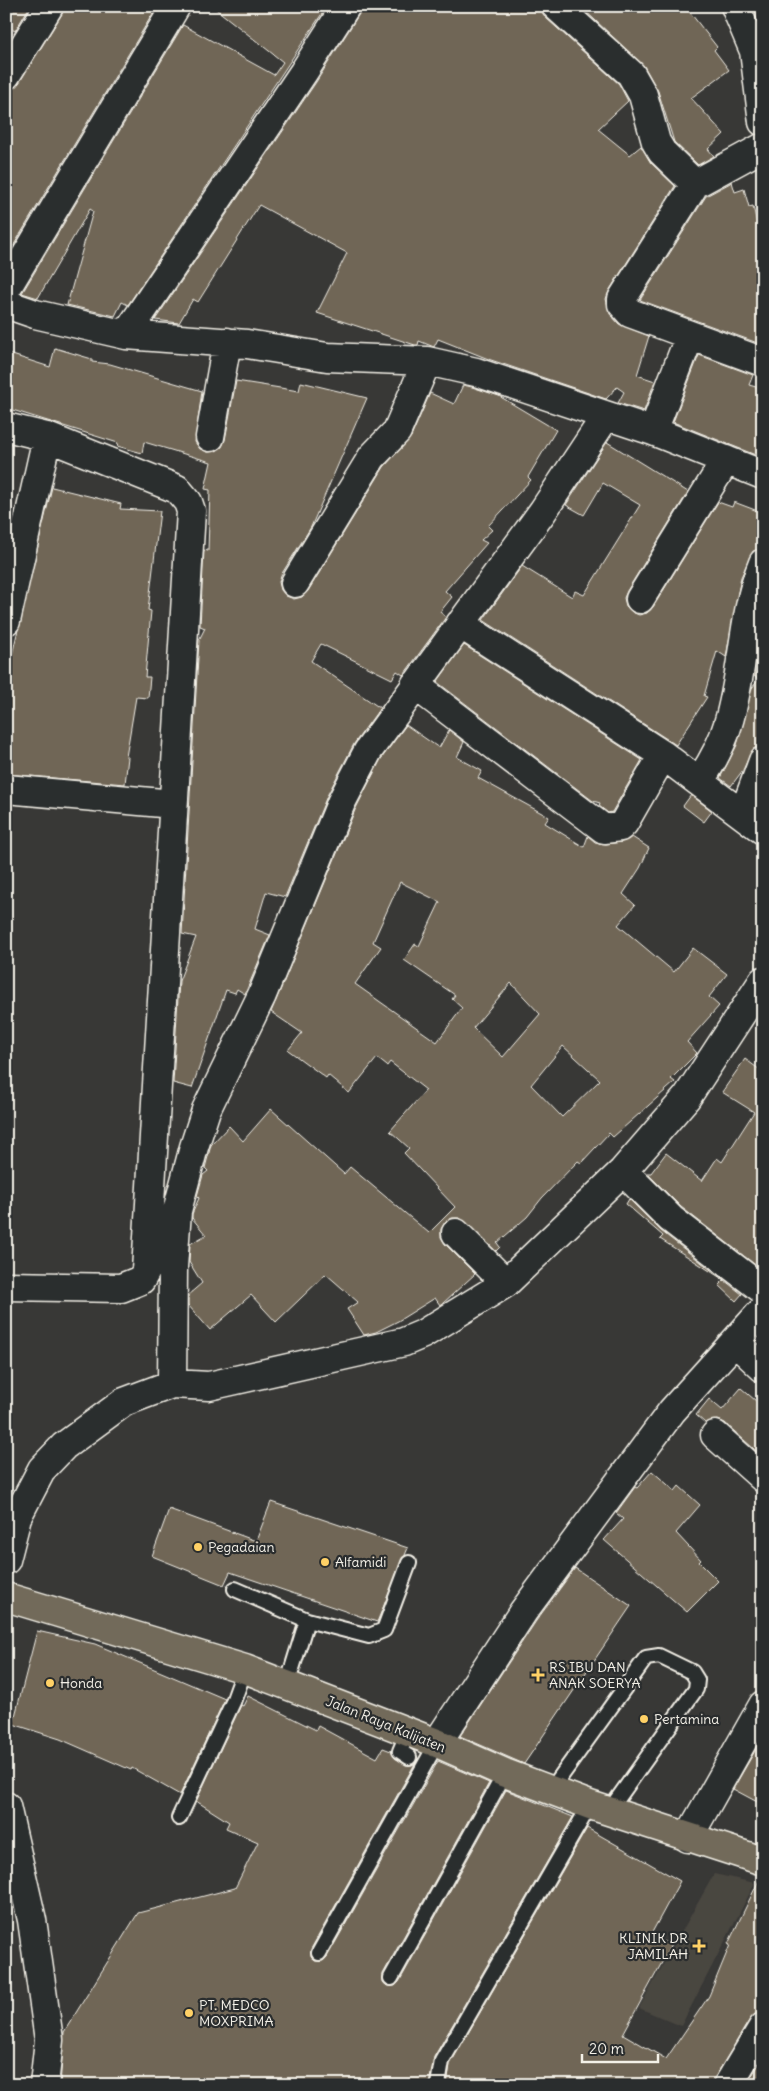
<svg xmlns="http://www.w3.org/2000/svg" width="769" height="2091" font-family="Delius,sans-serif">
<rect width="100%" height="100%" fill="#383836"/>
<filter id="ink" filterUnits="userSpaceOnUse"><feTurbulence type="fractalNoise" baseFrequency=".02" numOctaves="2"/><feDisplacementMap in="SourceGraphic" scale="10" xChannelSelector="R" yChannelSelector="G"/><feConvolveMatrix kernelMatrix="1 2 1 2 8 2 1 2 1" color-interpolation-filters="sRGB"/></filter>
<g filter="url(#ink)">
<path fill="#494640" d="M 714,1874 L 755,1883 L 681,2026 L 639,2008 Z"/>
<path fill="#706657" stroke="#f4f1e8" fill-rule="evenodd" d="M 6,6 L 30,6 L 15,31 L 6,26 Z
M 65,6 L 148,6 L 155,10 L 6,258 L 6,90 L 14,88 L 19,83 L 62,14 Z
M 212,6 L 327,6 L 128,305 L 122,302 L 115,316 L 67,305 L 93,211 L 90,209 L 38,298 L 22,293 L 183,25 L 274,75 L 283,62 Z
M 362,6 L 541,6 L 546,18 L 619,84 L 628,101 L 598,129 L 630,155 L 641,146 L 651,163 L 675,186 L 609,291 L 606,299 L 610,314 L 619,324 L 649,336 L 637,375 L 655,381 L 644,411 L 618,403 L 624,392 L 617,387 L 606,399 L 491,360 L 438,339 L 434,347 L 419,341 L 418,345 L 415,345 L 317,313 L 347,253 L 259,205 L 198,302 L 193,299 L 179,323 L 155,320 L 316,82 L 359,14 Z
M 580,6 L 685,6 L 717,47 L 714,50 L 729,70 L 691,98 L 724,134 L 708,149 L 714,156 L 698,165 L 674,142 L 658,91 L 644,66 Z
M 732,182 L 735,192 L 744,189 L 749,207 L 753,206 L 763,250 L 763,345 L 640,300 L 706,196 Z
M 55,348 L 92,359 L 92,362 L 110,364 L 202,391 L 195,442 L 200,449 L 208,452 L 216,451 L 222,447 L 225,440 L 236,381 L 299,391 L 301,382 L 367,398 L 311,527 L 281,575 L 279,582 L 281,590 L 286,596 L 294,599 L 302,597 L 308,591 L 384,467 L 411,437 L 430,393 L 454,404 L 463,385 L 472,387 L 499,396 L 556,430 L 528,477 L 531,480 L 488,526 L 492,530 L 481,540 L 487,543 L 445,591 L 452,597 L 440,612 L 446,617 L 405,673 L 403,675 L 397,671 L 392,679 L 321,644 L 311,661 L 380,708 L 354,744 L 327,796 L 285,897 L 266,892 L 255,929 L 270,935 L 245,994 L 237,989 L 235,993 L 226,990 L 192,1088 L 173,1083 L 179,981 L 196,937 L 182,934 L 199,640 L 205,628 L 200,626 L 204,550 L 208,551 L 210,490 L 205,489 L 211,462 L 144,442 L 142,453 L 117,446 L 118,443 L 6,408 L 6,353 L 50,367 Z
M 699,355 L 753,375 L 749,385 L 763,389 L 763,458 L 673,422 Z
M 607,442 L 688,492 L 627,591 L 624,598 L 626,606 L 632,612 L 639,615 L 647,613 L 653,607 L 718,502 L 732,507 L 734,502 L 763,513 L 763,548 L 753,551 L 741,577 L 726,657 L 717,651 L 704,696 L 707,697 L 676,745 L 483,620 L 522,566 L 572,597 L 575,591 L 584,595 L 640,505 L 603,483 L 584,515 L 566,505 Z
M 52,487 L 121,504 L 120,509 L 160,511 L 148,610 L 151,611 L 145,677 L 150,677 L 148,698 L 136,697 L 126,757 L 128,757 L 125,784 L 6,774 L 6,680 Z
M 763,623 L 763,744 L 753,749 L 743,770 L 731,786 L 720,778 L 737,745 L 752,688 L 759,679 L 754,676 Z
M 464,645 L 642,760 L 612,812 L 608,813 L 599,806 L 600,803 L 593,801 L 437,682 Z
M 406,725 L 439,748 L 449,730 L 464,742 L 457,757 L 482,771 L 478,778 L 549,817 L 545,823 L 584,847 L 588,836 L 595,842 L 606,844 L 622,842 L 632,837 L 649,848 L 640,868 L 623,894 L 635,905 L 618,925 L 674,972 L 693,948 L 727,974 L 709,997 L 719,1006 L 687,1042 L 697,1053 L 671,1079 L 675,1082 L 613,1137 L 609,1133 L 581,1163 L 578,1161 L 542,1198 L 527,1217 L 497,1243 L 500,1247 L 496,1251 L 460,1218 L 452,1218 L 445,1222 L 441,1229 L 441,1237 L 445,1244 L 475,1274 L 442,1304 L 440,1305 L 435,1298 L 398,1321 L 376,1332 L 364,1335 L 347,1309 L 358,1302 L 326,1274 L 276,1322 L 251,1295 L 210,1330 L 188,1305 L 188,1295 L 202,1283 L 189,1262 L 190,1244 L 206,1235 L 192,1218 L 192,1214 L 199,1198 L 197,1196 L 203,1175 L 208,1171 L 205,1168 L 211,1145 L 229,1126 L 243,1141 L 271,1109 L 344,1174 L 350,1167 L 429,1233 L 455,1207 L 404,1153 L 409,1148 L 390,1131 L 426,1090 L 390,1062 L 387,1066 L 377,1058 L 349,1093 L 328,1075 L 326,1078 L 288,1050 L 302,1033 L 271,1012 L 355,810 L 381,759 ZM 400,882 L 440,902 L 419,946 L 415,944 L 404,960 L 455,995 L 452,999 L 462,1008 L 437,1042 L 355,984 L 381,947 L 373,942 ZM 511,983 L 540,1014 L 503,1057 L 473,1028 ZM 563,1046 L 600,1080 L 562,1117 L 531,1085 Z
M 691,795 L 712,811 L 704,822 L 683,806 Z
M 745,1059 L 763,1072 L 763,1259 L 758,1267 L 681,1207 L 647,1173 L 651,1173 L 666,1153 L 702,1181 L 717,1158 L 722,1162 L 754,1112 L 722,1092 Z
M 629,1199 L 661,1231 L 742,1294 L 736,1301 L 719,1285 L 724,1280 L 660,1239 L 663,1236 L 626,1204 Z
M 741,1388 L 763,1407 L 763,1457 L 725,1423 L 718,1420 L 705,1423 L 696,1415 L 709,1399 L 722,1410 Z
M 652,1471 L 675,1491 L 679,1486 L 700,1505 L 676,1533 L 701,1560 L 699,1562 L 718,1581 L 687,1612 L 604,1540 L 623,1519 L 616,1513 L 635,1487 L 637,1488 Z
M 271,1502 L 408,1548 L 377,1622 L 230,1572 L 224,1585 L 152,1556 L 169,1509 L 256,1541 Z
M 575,1568 L 631,1606 L 524,1764 L 460,1736 L 536,1621 Z
M 37,1631 L 95,1644 L 225,1699 L 180,1795 L 132,1768 L 131,1770 L 60,1739 L 13,1724 Z
M 248,1696 L 316,1730 L 318,1726 L 377,1758 L 383,1748 L 391,1751 L 395,1758 L 405,1764 L 412,1765 L 417,1760 L 311,1949 L 311,1957 L 315,1961 L 323,1961 L 327,1957 L 438,1761 L 489,1783 L 383,1974 L 383,1982 L 387,1986 L 395,1986 L 399,1982 L 506,1790 L 573,1817 L 434,2057 L 429,2085 L 60,2085 L 64,2032 L 138,1913 L 235,1888 L 258,1842 L 226,1828 L 229,1822 L 196,1801 L 241,1705 L 243,1706 Z
M 763,1737 L 763,1805 L 733,1789 Z
M 587,1828 L 680,1881 L 649,1938 L 672,1944 L 623,2034 L 666,2059 L 709,1996 L 730,1945 L 728,1944 L 761,1876 L 763,1876 L 763,2011 L 755,2014 L 750,2019 L 715,2077 L 712,2085 L 447,2085 L 450,2064 Z
M 763,2058 L 763,2085 L 746,2085 Z"/>
<g fill="none" stroke-linecap="round" stroke-linejoin="round">
<g stroke="#f4f1e8" stroke-width="18">
<path id="lane" d="M 235,1589 L 307,1620
M 287,1685 L 307,1620 L 369,1636 L 384,1630 L 409,1563
M 408,1732 L 400,1751 L 409,1757
M 551,1790 L 646,1658 L 659,1656 L 692,1672 L 697,1680 L 696,1689 L 609,1811
M 179,1818 L 233,1702 L 245,1669
M 319,1953 L 437,1743
M 391,1978 L 505,1773
M 438,2085 L 442,2061 L 590,1805"/>
</g>
<g stroke="#f4f1e8" stroke-width="31">
<path id="street" d="M 556,6 L 631,74 L 643,95 L 656,142 L 662,152 L 695,184
M 735,6 L 754,51 L 763,122
M 6,75 L 49,6
M 763,147 L 695,184 L 622,299 L 622,304 L 630,313 L 763,362
M 6,289 L 176,6
M 6,304 L 35,314 L 126,335 L 247,344 L 327,357 L 427,361 L 476,372 L 653,431 L 763,475
M 126,335 L 303,73 L 346,6
M 6,427 L 47,437 L 177,489 L 188,502 L 191,511 L 146,1271 L 141,1280 L 121,1288 L 6,1286
M 653,431 L 690,335
M 210,437 L 227,342
M 295,583 L 372,457 L 397,431 L 427,361
M 640,599 L 726,460
M 6,621 L 47,437
M 460,624 L 663,755 L 763,830
M 415,685 L 604,829 L 620,827 L 624,823 L 663,755
M 699,782 C 711,764 722,745 728,724 C 744,672 742,614 763,563
M 6,789 L 173,804
M 743,815 L 763,761
M 623,1171 L 671,1219 L 763,1290
M 456,1233 L 506,1283
M 735,1342 L 763,1368
M 172,1384 L 173,1267 L 177,1211 L 194,1147 L 206,1110 L 262,995 L 341,803 L 368,751 L 543,511 L 606,416
M 715,1435 L 763,1478
M 6,1560 L 17,1517 L 42,1469 L 64,1446 L 124,1402 L 172,1384 L 209,1386 L 404,1342 L 423,1334 L 506,1283 L 623,1171 L 687,1097 L 763,981
M 437,1743 L 523,1612 L 672,1411 L 763,1310
M 6,1806 L 32,1920 L 49,2040 L 44,2085
M 688,1838 L 763,1705
M 728,2085 L 763,2027"/>
</g>
<g stroke="#f4f1e8" stroke-width="31">
<path id="primary" d="M 6,1597 L 245,1669 L 437,1743 L 505,1773 L 590,1805 L 763,1861"/>
</g>
<use href="#lane" stroke="#2a2d2e" stroke-width="14"/>
<use href="#street" stroke="#2a2d2e" stroke-width="28"/>
<use href="#primary" stroke="#726b5a" stroke-width="28"/>
</g>
</g>
<g fill="#ffd166" stroke="#2a2d2e" stroke-width="2">
<circle cx="198" cy="1547" r="5"/>
<circle cx="325" cy="1562" r="5"/>
<path d="M535.5 1667.5h5v5h5v5h-5v5h-5v-5h-5v-5h5z"/>
<circle cx="50" cy="1683" r="5"/>
<circle cx="644" cy="1719" r="5"/>
<path d="M696.5 1938.5h5v5h5v5h-5v5h-5v-5h-5v-5h5z"/>
<circle cx="189" cy="2013" r="5"/>
</g>
<g text-anchor="middle" dominant-baseline="central" stroke-width="4.5" stroke-linejoin="round" paint-order="stroke">
<g font-size="14" fill="#f4f1e8" stroke="#2a2d2e" text-anchor="start">
<text x="208" y="1547">Pegadaian</text>
<text x="335" y="1562">Alfamidi</text>
<text x="549" y="1667">RS IBU DAN<tspan x="549" dy="16">ANAK SOERYA</tspan></text>
<text x="60" y="1683">Honda</text>
<text x="654" y="1719">Pertamina</text>
<text x="688" y="1938" text-anchor="end">KLINIK DR<tspan x="688" dy="16">JAMILAH</tspan></text>
<text x="199" y="2005">PT. MEDCO<tspan x="199" dy="16">MOXPRIMA</tspan></text>
</g>
<g font-size="14" fill="#f4f1e8" stroke="#2a2d2e">
<text transform="translate(386 1724) rotate(22)">Jalan Raya Kalijaten</text>
</g>
</g>
<rect width="769" height="2091" fill="none" stroke="#2a2d2e" stroke-width="25"/>
<rect x="12" y="12" width="744" height="2066" fill="none" stroke="#f4f1e8" stroke-width="2" filter="url(#ink)"/>
<path d="M582 2054v8h76v-8" fill="none" stroke="#f4f1e8" stroke-width="2.5"/>
<text x="589" y="2054" font-size="15" fill="#f4f1e8" stroke="#2a2d2e" stroke-width="4" paint-order="stroke">20 m</text>
</svg>
